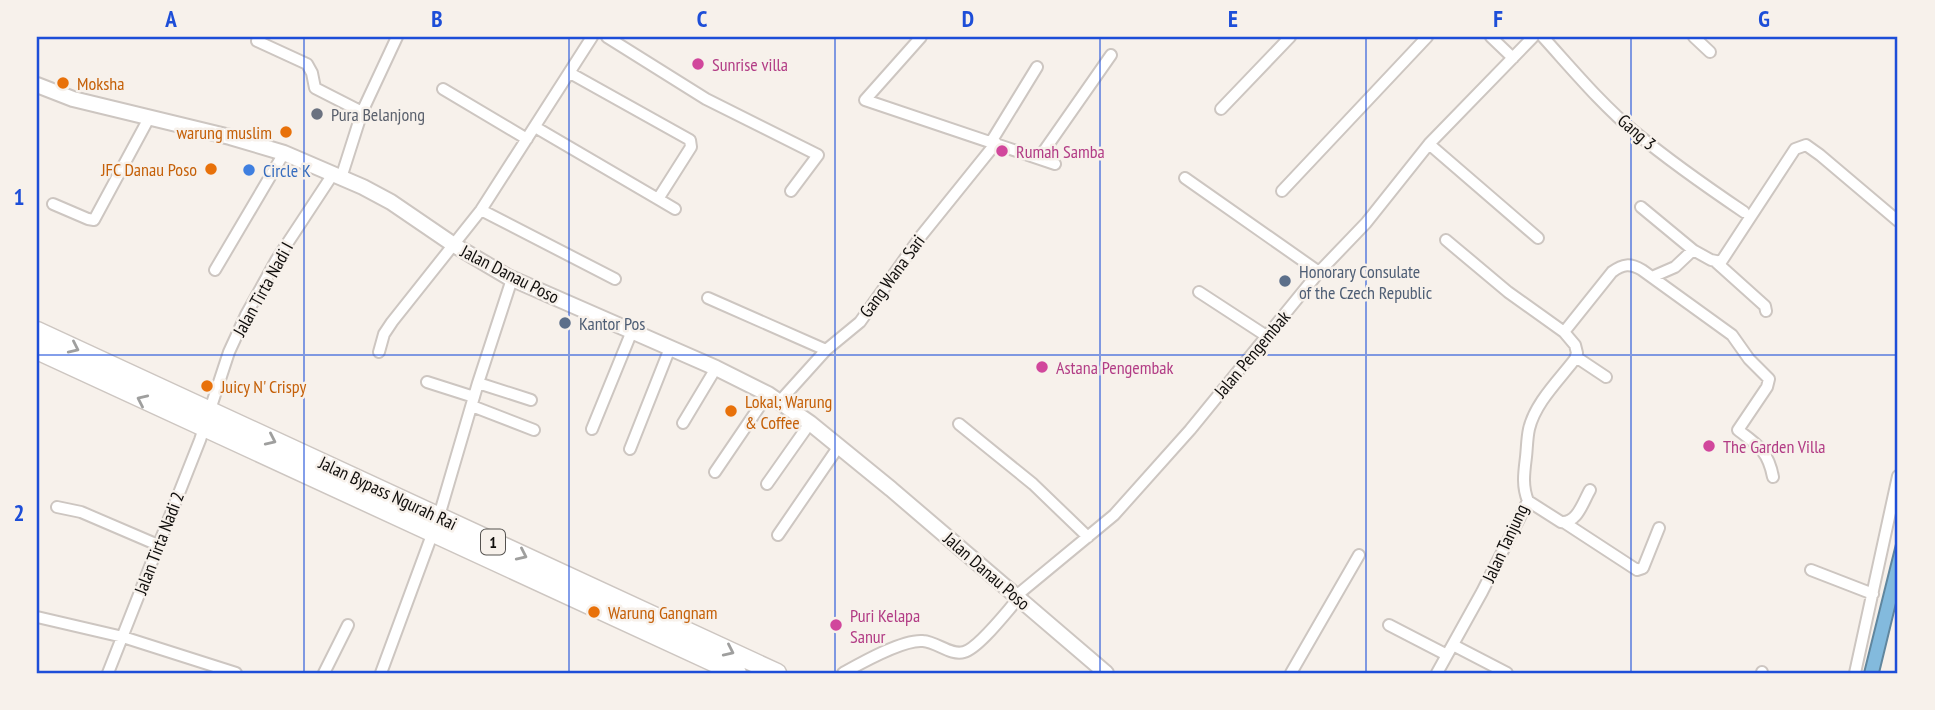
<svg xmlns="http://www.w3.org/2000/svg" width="1935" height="710" font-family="'PT Sans Narrow',sans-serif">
<rect width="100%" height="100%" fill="#f7f1eb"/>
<path fill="#83badd" stroke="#60869e" stroke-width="2" d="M 1898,536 L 1898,595 L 1879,673 L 1864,673 Z"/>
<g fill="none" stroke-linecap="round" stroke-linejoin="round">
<g stroke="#cdc6c1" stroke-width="14">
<path id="minor" d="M 607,37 L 706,99 L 818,155 L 791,191
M 921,37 L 865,100 L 1055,164
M 1491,37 L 1513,58
M 1543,37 C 1573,70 1602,105 1636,133 C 1671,162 1707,187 1744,212
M 1694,37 L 1710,52
M 257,41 L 307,64 L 312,73 L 315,88 L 362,112
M 443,89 L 527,139
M 1221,109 L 1290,37
M 535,127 L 658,199 L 691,147 L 690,140 L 570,73
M 991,142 L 1037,67
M 1429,144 L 1538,238
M 1039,158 L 1111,55
M 341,178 L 362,112 L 397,37
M 1185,178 L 1319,272
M 1282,191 L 1427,37
M 658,199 L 675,209
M 53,204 L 88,219 L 94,220 L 149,118
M 1641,207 L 1693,250
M 481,210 L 615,279
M 1716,262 L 1765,306 L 1766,311
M 215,270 L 284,153
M 1652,277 L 1675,267 L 1693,250 L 1711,260 L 1721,262 L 1795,149 L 1806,145 L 1820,155 L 1898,221
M 1199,292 L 1268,337
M 708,298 L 826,350
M 1564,332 L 1612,272 C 1623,264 1630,263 1642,270 L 1732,335 L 1749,359 L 1769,379 L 1767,387 L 1738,430 C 1758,445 1768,451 1773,477
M 379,352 L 384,334 L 392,322 L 481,210 L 592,37
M 1576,357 L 1606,377
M 427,382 L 474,397
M 478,383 L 531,400
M 780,401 L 826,350 L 860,322 L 921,236 L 996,143
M 472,406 L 534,430
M 683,423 L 716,368
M 959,424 L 1033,484 L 1088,537
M 592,429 L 632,331
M 630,449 L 670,348
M 715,472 L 768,394
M 767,484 L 810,423
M 1528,501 L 1561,522 C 1577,524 1583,502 1590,490
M 57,507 L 81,512 L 158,545
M 439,516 L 478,383 L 512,279
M 1565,523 L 1637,570 L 1643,568 L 1659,528
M 778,535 L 839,446
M 1811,570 L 1873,594
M 1016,596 L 1114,515 L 1190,430 L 1319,272 L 1366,223 L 1429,144 L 1533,37
M 37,617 L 123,637 L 236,673
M 1389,625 L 1447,655
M 1453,645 L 1507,673
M 108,673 L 200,440 L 229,352 L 246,315 L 277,259 L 333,174
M 324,673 L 348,625
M 381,673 L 433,532
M 843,673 C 861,663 903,639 923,641 C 937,642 951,656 964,652 C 979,648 1007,611 1018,599
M 1291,673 L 1359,555
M 1437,673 L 1482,592 L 1528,501 C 1522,486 1524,473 1526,457 C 1527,448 1527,438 1529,429 C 1535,403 1559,380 1575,359 L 1577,353 L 1575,345 L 1564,332 L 1508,292 L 1446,240
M 1762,673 L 1762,672
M 1855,673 L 1898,476"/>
</g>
<g stroke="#cdc6c1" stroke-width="18">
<path id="tertiary" d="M 37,85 L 73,99 L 230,137 L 284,153 L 363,187 L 391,202 L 454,245 L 508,277 L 716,368 L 768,394 L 810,423 L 891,489 L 1106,673"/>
</g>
<g stroke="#cdc6c1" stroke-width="21">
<path id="trunk" d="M 37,331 L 777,673
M 37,350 L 737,673"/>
</g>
<use href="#minor" stroke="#fff" stroke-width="10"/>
<use href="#tertiary" stroke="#fff" stroke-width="14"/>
<use href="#trunk" stroke="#fff" stroke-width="18"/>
</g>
<defs><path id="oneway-chevron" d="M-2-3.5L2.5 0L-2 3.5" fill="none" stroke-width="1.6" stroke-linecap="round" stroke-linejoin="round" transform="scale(1.75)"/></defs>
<g stroke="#9f9f9e">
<use href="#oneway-chevron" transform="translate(74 348) rotate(25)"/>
<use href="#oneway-chevron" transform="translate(142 400) rotate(-155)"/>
<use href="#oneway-chevron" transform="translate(271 440) rotate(25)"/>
<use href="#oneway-chevron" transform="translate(522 555) rotate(25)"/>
<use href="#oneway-chevron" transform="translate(729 651) rotate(25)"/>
</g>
<path fill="none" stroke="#1d4ed8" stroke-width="2" stroke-opacity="0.55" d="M 304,37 L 304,673M 569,37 L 569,673M 835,37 L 835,673M 1100,37 L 1100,673M 1366,37 L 1366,673M 1631,37 L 1631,673M 37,355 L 1898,355"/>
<g fill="#d1479c" stroke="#f7f1eb" stroke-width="2.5">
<circle cx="698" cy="64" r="7"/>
<circle cx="1002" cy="151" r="7"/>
<circle cx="1042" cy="367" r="7"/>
<circle cx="1709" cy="446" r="7"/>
<circle cx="836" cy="625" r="7"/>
</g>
<g fill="#e8710a" stroke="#f7f1eb" stroke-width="2.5">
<circle cx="63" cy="83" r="7"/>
<circle cx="286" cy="132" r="7"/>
<circle cx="211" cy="169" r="7"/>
<circle cx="207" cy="386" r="7"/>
<circle cx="731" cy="411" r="7"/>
<circle cx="594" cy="612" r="7"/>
</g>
<circle fill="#6b7280" stroke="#f7f1eb" stroke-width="2.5" cx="317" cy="114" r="7"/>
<circle fill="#3f7fe0" stroke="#f7f1eb" stroke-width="2.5" cx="249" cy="170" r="7"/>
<g fill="#5c6f8a" stroke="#f7f1eb" stroke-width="2.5">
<circle cx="1285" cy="281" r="7"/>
<circle cx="565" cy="323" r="7"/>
</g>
<g text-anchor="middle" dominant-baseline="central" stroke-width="5" stroke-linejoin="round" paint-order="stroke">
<rect fill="#f7f1eb" stroke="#55524f" stroke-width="2" x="481" y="529.5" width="24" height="25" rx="5"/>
<g font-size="16" font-weight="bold" fill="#100e0c">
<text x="493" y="542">1</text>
</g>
<g font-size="18" fill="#b23c85" stroke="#f7f1eb" text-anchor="start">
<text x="712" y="64">Sunrise villa</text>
<text x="1016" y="151">Rumah Samba</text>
<text x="1056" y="367">Astana Pengembak</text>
<text x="1723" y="446">The Garden Villa</text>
<text x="850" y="615">Puri Kelapa<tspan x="850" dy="21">Sanur</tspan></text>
</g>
<g font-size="18" fill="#c56008" stroke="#f7f1eb" text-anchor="start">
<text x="77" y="83">Moksha</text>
<text x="272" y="132" text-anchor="end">warung muslim</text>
<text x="197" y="169" text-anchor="end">JFC Danau Poso</text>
<text x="221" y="386">Juicy N' Crispy</text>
<text x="745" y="401">Lokal; Warung<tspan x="745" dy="21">&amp; Coffee</tspan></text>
<text x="608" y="612">Warung Gangnam</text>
</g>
<g font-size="18" fill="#5b616d" stroke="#f7f1eb" text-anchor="start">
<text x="331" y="114">Pura Belanjong</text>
</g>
<g font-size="18" fill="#100e0c" stroke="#f7f1eb">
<text transform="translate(1637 132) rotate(41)">Gang 3</text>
<text transform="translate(510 274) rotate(27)">Jalan Danau Poso</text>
<text transform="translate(892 276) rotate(-54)">Gang Wana Sari</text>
<text transform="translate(263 289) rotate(-61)">Jalan Tirta Nadi I</text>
<text transform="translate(1252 354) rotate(-50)">Jalan Pengembak</text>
<text transform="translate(388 493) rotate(25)">Jalan Bypass Ngurah Rai</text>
<text transform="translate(159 543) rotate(-69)">Jalan Tirta Nadi 2</text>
<text transform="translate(1505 543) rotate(-65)">Jalan Tanjung</text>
<text transform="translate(987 571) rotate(41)">Jalan Danau Poso</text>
</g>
<g font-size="18" fill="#366cbe" stroke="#f7f1eb" text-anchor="start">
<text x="263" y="170">Circle K</text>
</g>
<g font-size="18" fill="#4e5e75" stroke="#f7f1eb" text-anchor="start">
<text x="1299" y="271">Honorary Consulate<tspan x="1299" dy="21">of the Czech Republic</tspan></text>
<text x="579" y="323">Kantor Pos</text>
</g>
</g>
<rect width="1935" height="710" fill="none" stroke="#f7f1eb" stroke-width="77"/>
<rect x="38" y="38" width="1858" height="634" fill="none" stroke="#1d4ed8" stroke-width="2.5"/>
<g font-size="23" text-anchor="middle" font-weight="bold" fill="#1d4ed8">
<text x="171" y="27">A</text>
<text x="437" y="27">B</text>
<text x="702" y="27">C</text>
<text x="968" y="27">D</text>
<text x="1233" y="27">E</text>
<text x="1498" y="27">F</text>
<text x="1764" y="27">G</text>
<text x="19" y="205">1</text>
<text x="19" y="521">2</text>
</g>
</svg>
